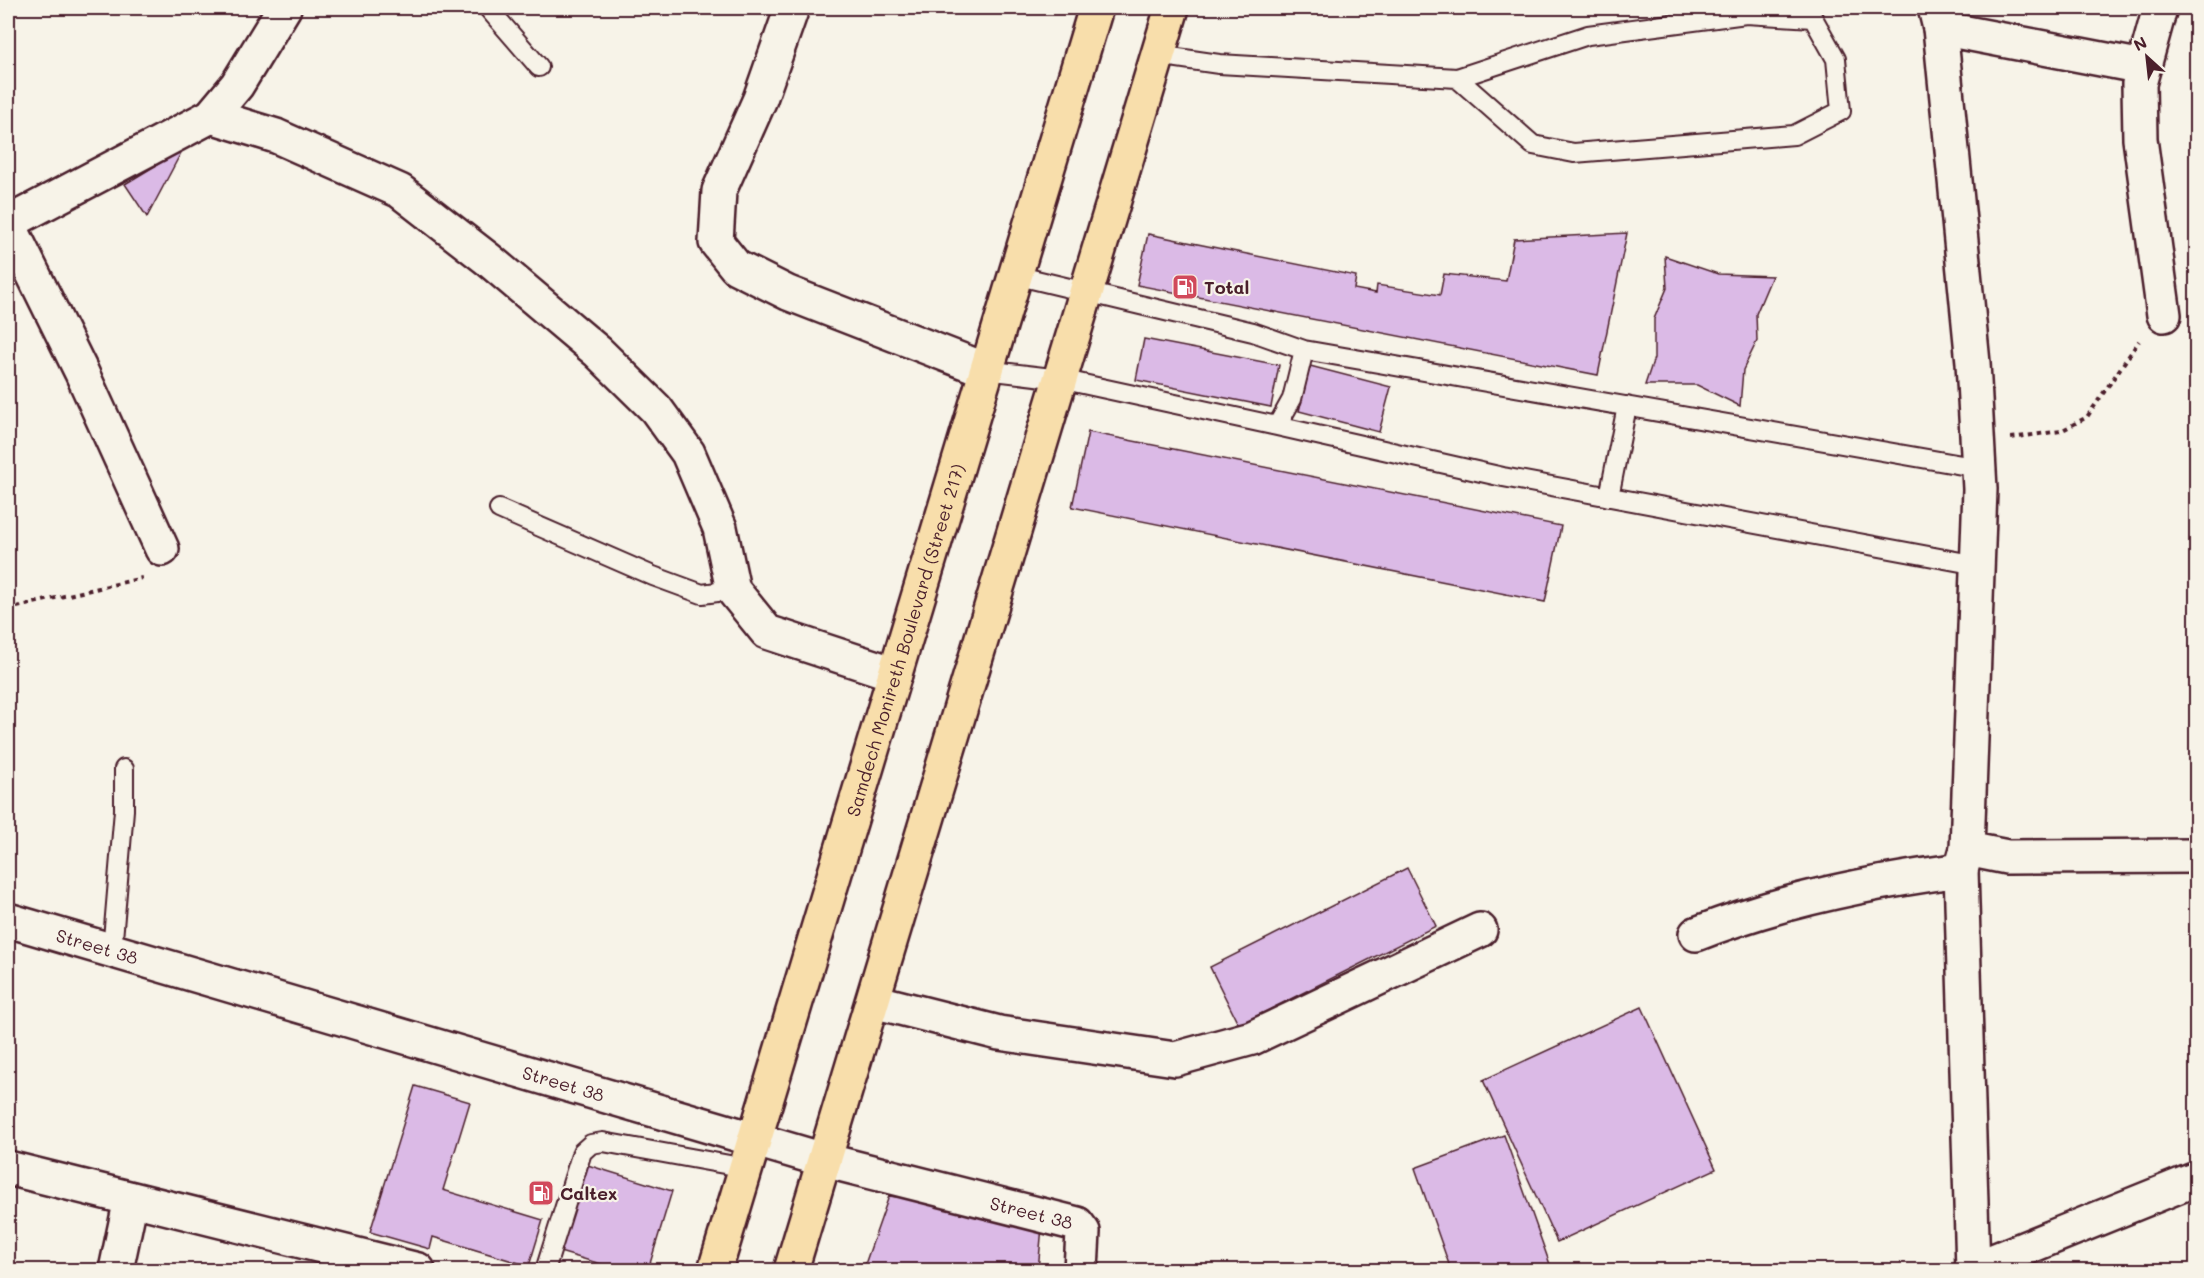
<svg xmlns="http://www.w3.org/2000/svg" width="2204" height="1278" font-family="Mali,sans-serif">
<rect width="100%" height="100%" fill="#f7f3e8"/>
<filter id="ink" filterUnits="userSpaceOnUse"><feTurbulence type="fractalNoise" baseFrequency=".0167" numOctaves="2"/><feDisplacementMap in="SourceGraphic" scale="12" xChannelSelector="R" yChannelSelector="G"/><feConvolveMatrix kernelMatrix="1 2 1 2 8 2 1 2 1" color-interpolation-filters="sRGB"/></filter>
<g filter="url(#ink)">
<path fill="#dbbae6" stroke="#4a1f2b" stroke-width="1.5" d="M 183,149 L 147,217 L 125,184 Z
M 1627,233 L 1598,375 L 1137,285 L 1148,234 L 1356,276 L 1354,289 L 1376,293 L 1377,285 L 1440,295 L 1444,274 L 1506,281 L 1514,239 Z
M 1665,256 L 1718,274 L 1772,276 L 1756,314 L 1757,341 L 1743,370 L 1740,406 L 1697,385 L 1645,385 L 1654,358 L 1654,319 L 1667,288 Z
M 1144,339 L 1279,365 L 1271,407 L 1136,380 Z
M 1310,366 L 1391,387 L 1379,432 L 1299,411 Z
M 1088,432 L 1561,526 L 1545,602 L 1072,507 Z
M 1407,868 L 1436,926 L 1239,1025 L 1210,967 Z
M 1642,1007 L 1716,1169 L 1557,1242 L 1483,1080 Z
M 415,1086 L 470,1102 L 443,1190 L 543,1220 L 529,1266 L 433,1237 L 430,1249 L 370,1232 Z
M 1504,1135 L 1552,1270 L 1451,1270 L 1415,1168 Z
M 581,1163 L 672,1191 L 648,1270 L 621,1270 L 553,1250 Z
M 889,1196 L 971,1206 L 971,1215 L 1042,1227 L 1038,1270 L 863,1270 Z"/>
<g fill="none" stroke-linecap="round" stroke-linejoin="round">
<g stroke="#4a1f2b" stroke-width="22">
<path id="lane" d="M 488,8 L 539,67
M 1157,55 L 1219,64 L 1457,78 L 1588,35 L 1746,14 L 1747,8
M 1457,78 L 1533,145 L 1574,153 L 1794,135 L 1841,111 L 1836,59 L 1813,18 L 1746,14
M 1304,350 L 1979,468
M 986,370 L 1060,379 L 1277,426 L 1292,399 L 1304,350 L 1253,332 L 1015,275
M 1277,426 L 1503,477 L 1977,565
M 1609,497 L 1627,406
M 499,509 L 653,576 L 702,594 L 733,590
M 112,951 L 124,810 L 124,769
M 548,1270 L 547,1264 L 582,1152 L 591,1144 L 603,1142 L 746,1168"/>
</g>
<g stroke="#4a1f2b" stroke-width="38">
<g id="street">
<path d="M 792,8 L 760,99 L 719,191 L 716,242 L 736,267 L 788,293 L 986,370"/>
<path d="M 1935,8 L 1940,28 L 1973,363 L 1980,489 L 1967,849 L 1961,870 L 1973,1270"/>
<path d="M 2160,8 L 2139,84 L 2140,139 L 2164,315"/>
<path d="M 1940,28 L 2143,67"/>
<path d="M 211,116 L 276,136 L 400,191 L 489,260 L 598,352 L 656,409 L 688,453 L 720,528 L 733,590 L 767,632 L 895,674"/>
<path d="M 8,223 L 211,116 L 237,85 L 284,8"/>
<path d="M 8,223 L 81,371 L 162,549"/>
<path d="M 1967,849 L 2007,857 L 2196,856"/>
<path d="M 1696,934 C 1781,900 1871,882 1961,870"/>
<path d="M 873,1001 L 999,1033 L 1175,1059 L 1252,1038 L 1480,930"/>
<path id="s1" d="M 824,1160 L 1077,1224 L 1083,1232 L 1081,1270"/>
<path d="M 8,1168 L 418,1270"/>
<path d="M 116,1270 L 131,1199"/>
</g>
</g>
<g stroke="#4a1f2b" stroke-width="38">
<g id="secondary">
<path id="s2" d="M 8,920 L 824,1160"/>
<path d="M 1971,1270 L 2196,1179"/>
</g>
</g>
<g stroke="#4a1f2b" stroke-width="38">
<g id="primary">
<path id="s3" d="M 715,1270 L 1096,8"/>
<path d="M 791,1270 L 1172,8"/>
</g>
</g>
<path stroke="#4a1f2b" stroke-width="4" stroke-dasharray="4.5 4.5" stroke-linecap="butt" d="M 2011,438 L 2061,431 L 2087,417 L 2139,341
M 8,609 L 142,578"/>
<use href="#lane" stroke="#f7f3e8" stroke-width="18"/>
<use href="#street" stroke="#f7f3e8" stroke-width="33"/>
<use href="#secondary" stroke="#f7f3e8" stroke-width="33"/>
<use href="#primary" stroke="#f8deab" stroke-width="33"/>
</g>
</g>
<defs>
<g id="fuel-square" transform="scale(1.35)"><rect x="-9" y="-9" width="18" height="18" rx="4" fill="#d1495b" stroke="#f7f3e8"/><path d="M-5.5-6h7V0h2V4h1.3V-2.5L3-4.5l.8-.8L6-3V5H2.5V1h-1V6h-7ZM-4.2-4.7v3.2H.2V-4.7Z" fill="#fff"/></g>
</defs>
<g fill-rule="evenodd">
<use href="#fuel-square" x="1185" y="287"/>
<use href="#fuel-square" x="541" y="1193"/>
</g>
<g text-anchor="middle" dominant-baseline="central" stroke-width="4.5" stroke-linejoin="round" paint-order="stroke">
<g font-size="18" font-weight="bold" fill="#4a1f2b" stroke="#f7f3e8" text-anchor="start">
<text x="1204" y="287">Total</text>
<text x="560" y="1193">Caltex</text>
</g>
<g font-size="18" fill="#4a1f2b" stroke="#f7f3e8">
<text stroke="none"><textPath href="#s3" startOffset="658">Samdech Monireth Boulevard (Street 217)</textPath></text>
<text stroke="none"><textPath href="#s2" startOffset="93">Street 38</textPath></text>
<text stroke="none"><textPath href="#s2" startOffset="579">Street 38</textPath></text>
<text stroke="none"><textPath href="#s1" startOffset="214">Street 38</textPath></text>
</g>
</g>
<rect width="2204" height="1278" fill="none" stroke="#f7f3e8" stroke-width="30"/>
<rect x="15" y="15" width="2174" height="1248" fill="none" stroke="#4a1f2b" stroke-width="2" filter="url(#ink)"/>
<g transform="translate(2147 57) rotate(333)" stroke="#f7f3e8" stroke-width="4.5" paint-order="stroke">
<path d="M0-4.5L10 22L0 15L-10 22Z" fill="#4a1f2b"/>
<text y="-9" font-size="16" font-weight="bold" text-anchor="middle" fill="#4a1f2b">N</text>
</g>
</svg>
